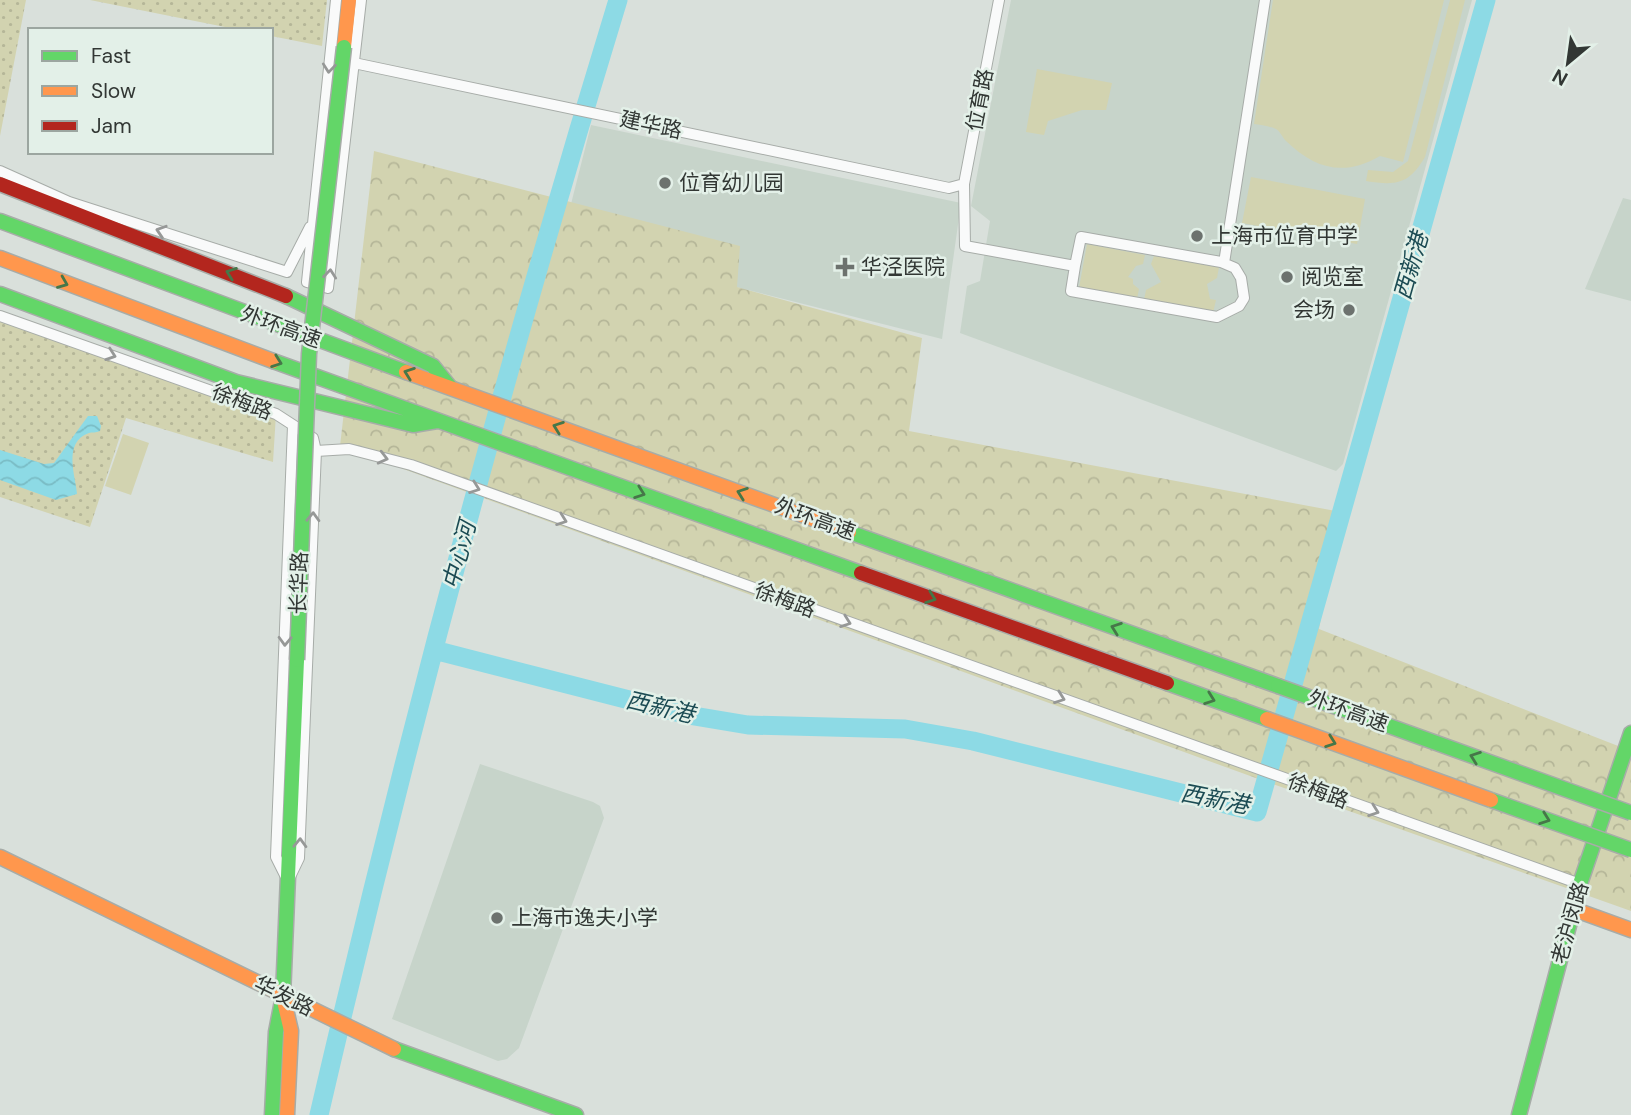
<svg xmlns="http://www.w3.org/2000/svg" width="1631" height="1115" font-family="'DM Sans','Noto Sans SC',sans-serif">
<defs>
<pattern id="forest-crowns" width="20" height="18" patternUnits="userSpaceOnUse" patternTransform="scale(1.75)"><rect width="20" height="18" fill="#d2d3b0"/><path d="M2 6a3 3 0 1 1 6 0M12 15a3 3 0 1 1 6 0" fill="none" stroke="#b5b698"/></pattern>
<pattern id="park-dots" width="8" height="8" patternUnits="userSpaceOnUse" patternTransform="scale(1.75)"><rect width="8" height="8" fill="#d2d3b0"/><path d="M2 2h.1M6 6h.1" fill="none" stroke="#b5b698" stroke-width="1.8" stroke-linecap="round"/></pattern>
<pattern id="water-waves" width="16" height="10" patternUnits="userSpaceOnUse" patternTransform="scale(1.75)"><rect width="16" height="10" fill="#8ddae5"/><path d="M0 5q4-4 8 0t8 0" fill="none" stroke="#7abcc5"/></pattern>
</defs>
<rect width="100%" height="100%" fill="#d9e0db"/>
<path fill="#c7d4ca" d="M 1011,0 L 1472,0 L 1343,464 L 1336,471 L 960,333 L 967,286 L 980,281 L 990,221 L 971,206 Z
M 591,125 L 961,203 L 942,339 L 736,287 L 571,204 Z
M 1623,198 L 1631,200 L 1631,301 L 1585,289 Z
M 480,764 L 593,802 L 600,806 L 604,818 L 519,1048 L 507,1059 L 498,1061 L 392,1019 Z"/>
<path fill="#d2d3b0" d="M 1273,0 L 1444,0 L 1403,162 L 1380,156 C 1344,177 1315,169 1286,141 C 1283,138 1280,131 1276,129 C 1270,126 1260,125 1254,124 Z
M 1450,0 L 1465,0 L 1425,157 C 1409,184 1397,186 1366,181 L 1368,170 L 1393,172 L 1408,161 Z
M 1037,69 L 1112,83 L 1106,110 L 1082,110 L 1048,121 L 1044,135 L 1026,132 Z
M 1251,177 L 1365,199 L 1357,244 L 1242,223 Z
M 1087,244 L 1145,255 L 1143,264 L 1136,266 L 1128,277 L 1133,279 L 1133,284 L 1139,289 L 1137,299 L 1079,288 Z
M 1154,256 L 1219,267 L 1217,278 L 1207,284 L 1210,299 L 1216,300 L 1213,313 L 1144,300 L 1146,290 L 1161,282 L 1151,264 Z
M 123,434 L 149,443 L 131,495 L 105,486 Z"/>
<path fill="url(#forest-crowns)" d="M 374,151 L 740,246 L 737,287 L 922,338 L 909,431 L 1341,512 L 1319,629 L 1631,751 L 1631,911 L 1253,777 L 340,446 Z"/>
<path fill="url(#park-dots)" d="M 0,0 L 26,0 L 0,136 Z
M 90,0 L 327,0 L 322,46 L 271,36 L 271,30 L 240,30 Z
M 0,316 L 276,414 L 273,462 L 126,418 L 90,527 L 0,497 Z"/>
<path fill="url(#water-waves)" d="M 88,416 L 97,416 L 101,426 L 100,431 C 96,433 92,432 89,433 C 62,442 76,477 77,494 L 56,500 L 0,480 L 0,450 L 44,464 L 54,463 Z"/>
<g fill="none" stroke-linecap="round" stroke-linejoin="round">
<path stroke="#8ddae5" stroke-width="19" d="M 434,650 L 688,715 L 748,725 L 905,729 L 973,741 L 1257,812 L 1486,0
M 319,1115 C 406,740 505,368 618,0"/>
<g stroke="#a7aca8" stroke-width="12">
<path id="street" d="M 336,0 L 307,282 L 328,288 L 361,0
M 354,63 L 949,188 L 964,184 L 999,0
M 0,171 L 69,202 L 287,272 L 310,227
M 964,184 L 965,246 L 1075,266 L 1081,237 L 1221,262 L 1235,268 L 1241,278 L 1244,298 L 1239,306 L 1217,317 L 1071,291 L 1075,266
M 1224,263 L 1265,0
M 0,316 L 276,414 L 313,438 L 316,451 L 299,858 L 288,881 L 276,857 L 293,426
M 316,451 L 349,449 L 411,465 L 1580,884"/>
</g>
<g stroke="#a7aca8" stroke-width="17">
<path id="fast" d="M 0,221 L 406,372
M 0,294 L 236,382 L 413,425 L 437,421
M 286,296 L 433,366 L 450,387
M 273,361 L 861,573
M 849,532 L 1278,686
M 1167,683 L 1267,719
M 394,1049 L 576,1115
M 272,1115 L 276,1032 L 283,996 L 297,660
M 1519,1115 L 1580,884 L 1631,733"/>
</g>
<g stroke="#a7aca8" stroke-width="17">
<path id="slow" d="M 344,47 L 349,0
M 0,258 L 273,361
M 406,372 L 849,532
M 0,857 L 394,1049
M 1573,909 L 1631,930
M 284,1001 L 291,1031 L 287,1115"/>
</g>
<g stroke="#a7aca8" stroke-width="17">
<path id="jam" d="M 0,184 L 286,296
M 861,573 L 1167,683"/>
</g>
<use href="#street" stroke="#f9fafa" stroke-width="10"/>
<use href="#fast" stroke="#63d668" stroke-width="14"/>
<use href="#slow" stroke="#ff974d" stroke-width="14"/>
<use href="#jam" stroke="#b3261e" stroke-width="14"/>
<g stroke="#a7aca8" stroke-width="17" stroke-linecap="butt">
<path id="fast-bridge" d="M 297,660 L 309,354 L 344,47
M 1278,686 L 1631,813
M 1491,800 L 1631,850"/>
</g>
<g stroke="#a7aca8" stroke-width="17" stroke-linecap="butt">
<path id="slow-bridge" d="M 1267,719 L 1491,800"/>
</g>
<use href="#fast-bridge" stroke="#63d668" stroke-width="14"/>
<use href="#slow-bridge" stroke="#ff974d" stroke-width="14"/>
</g>
<defs><path id="oneway-chevron" d="M-2-3.5L2.5 0L-2 3.5" fill="none" stroke-width="1.6" stroke-linecap="round" stroke-linejoin="round" transform="scale(1.75)"/></defs>
<g stroke="#969897">
<use href="#oneway-chevron" transform="translate(329 68) rotate(96)"/>
<use href="#oneway-chevron" transform="translate(161 231) rotate(-162)"/>
<use href="#oneway-chevron" transform="translate(330 274) rotate(-84)"/>
<use href="#oneway-chevron" transform="translate(111 355) rotate(19)"/>
<use href="#oneway-chevron" transform="translate(383 458) rotate(14)"/>
<use href="#oneway-chevron" transform="translate(475 488) rotate(20)"/>
<use href="#oneway-chevron" transform="translate(313 517) rotate(-88)"/>
<use href="#oneway-chevron" transform="translate(562 520) rotate(20)"/>
<use href="#oneway-chevron" transform="translate(846 622) rotate(20)"/>
<use href="#oneway-chevron" transform="translate(285 641) rotate(92)"/>
<use href="#oneway-chevron" transform="translate(1060 698) rotate(20)"/>
<use href="#oneway-chevron" transform="translate(1374 811) rotate(20)"/>
<use href="#oneway-chevron" transform="translate(300 843) rotate(-88)"/>
</g>
<g stroke="#467749">
<use href="#oneway-chevron" transform="translate(231 273) rotate(-160)"/>
<use href="#oneway-chevron" transform="translate(63 283) rotate(22)"/>
<use href="#oneway-chevron" transform="translate(277 362) rotate(20)"/>
<use href="#oneway-chevron" transform="translate(409 373) rotate(-160)"/>
<use href="#oneway-chevron" transform="translate(558 427) rotate(-160)"/>
<use href="#oneway-chevron" transform="translate(640 493) rotate(20)"/>
<use href="#oneway-chevron" transform="translate(742 493) rotate(-160)"/>
<use href="#oneway-chevron" transform="translate(931 598) rotate(20)"/>
<use href="#oneway-chevron" transform="translate(1116 628) rotate(-160)"/>
<use href="#oneway-chevron" transform="translate(1210 699) rotate(20)"/>
<use href="#oneway-chevron" transform="translate(1331 742) rotate(20)"/>
<use href="#oneway-chevron" transform="translate(1475 757) rotate(-160)"/>
<use href="#oneway-chevron" transform="translate(1545 819) rotate(20)"/>
</g>
<g fill="#6c726e" stroke="#e3f0e8" stroke-width="2.5">
<circle cx="665" cy="183" r="7"/>
<circle cx="1197" cy="236" r="7"/>
<path d="M841.5 256.5h7v7h7v7h-7v7h-7v-7h-7v-7h7z"/>
<circle cx="1287" cy="277" r="7"/>
<circle cx="1349" cy="310" r="7"/>
<circle cx="497" cy="918" r="7"/>
</g>
<g text-anchor="middle" dominant-baseline="central" stroke-width="5" stroke-linejoin="round" paint-order="stroke">
<g font-size="21" fill="#323734" stroke="#e3f0e8">
<text transform="translate(980 100) rotate(-79)">位育路</text>
<text transform="translate(651 125) rotate(12)">建华路</text>
<text transform="translate(281 327) rotate(20)">外环高速</text>
<text transform="translate(242 402) rotate(21)">徐梅路</text>
<text transform="translate(815 519) rotate(20)">外环高速</text>
<text transform="translate(299 583) rotate(-88)">长华路</text>
<text transform="translate(785 600) rotate(20)">徐梅路</text>
<text transform="translate(1348 711) rotate(20)">外环高速</text>
<text transform="translate(1318 791) rotate(20)">徐梅路</text>
<text transform="translate(1570 923) rotate(-74)">老沪闵路</text>
<text transform="translate(284 996) rotate(26)">华发路</text>
</g>
<g font-size="21" fill="#323734" stroke="#e3f0e8" text-anchor="start">
<text x="679" y="183">位育幼儿园</text>
<text x="1211" y="236">上海市位育中学</text>
<text x="861" y="267">华泾医院</text>
<text x="1301" y="277">阅览室</text>
<text x="1335" y="310" text-anchor="end">会场</text>
<text x="511" y="918">上海市逸夫小学</text>
</g>
<g font-size="23" font-style="italic" fill="#1b4b53" stroke="#e3f0e8">
<text transform="translate(1411 266) rotate(-74)">西新港</text>
<text transform="translate(459 555) rotate(-75)">中心河</text>
<text transform="translate(660 707) rotate(13)">西新港</text>
<text transform="translate(1215 799) rotate(11)">西新港</text>
</g>
</g>
<rect x="28" y="28" width="245" height="126" fill="#e3f0e8" stroke="#9ca6a0" stroke-width="2"/>
<rect x="42" y="51" width="35" height="10" fill="#63d668" stroke="#9ca6a0" stroke-width="2"/>
<text x="91" y="63" font-size="21" fill="#323734">Fast</text>
<rect x="42" y="86" width="35" height="10" fill="#ff974d" stroke="#9ca6a0" stroke-width="2"/>
<text x="91" y="98" font-size="21" fill="#323734">Slow</text>
<rect x="42" y="121" width="35" height="10" fill="#b3261e" stroke="#9ca6a0" stroke-width="2"/>
<text x="91" y="133" font-size="21" fill="#323734">Jam</text>
<g transform="translate(1568 63) rotate(209)" stroke="#e3f0e8" stroke-width="5" paint-order="stroke">
<path d="M0-5L12 26L0 18L-12 26Z" fill="#323734"/>
<text y="-10" font-size="19" font-weight="bold" text-anchor="middle" fill="#323734">N</text>
</g>
</svg>
